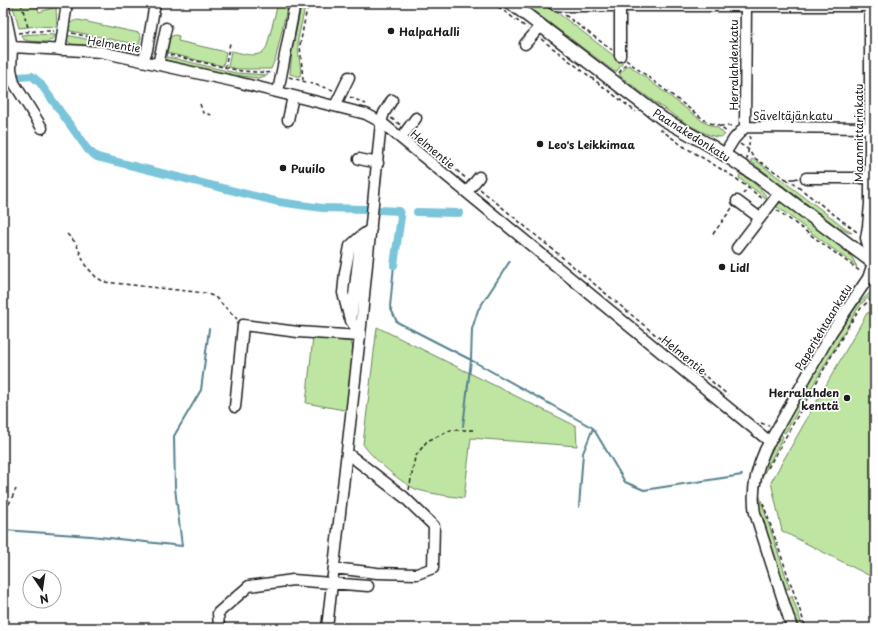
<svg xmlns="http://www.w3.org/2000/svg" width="878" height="631" font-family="'Playpen Sans',sans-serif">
<rect width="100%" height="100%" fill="#fff"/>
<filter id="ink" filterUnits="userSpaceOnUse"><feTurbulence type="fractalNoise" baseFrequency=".025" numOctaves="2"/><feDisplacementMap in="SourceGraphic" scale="8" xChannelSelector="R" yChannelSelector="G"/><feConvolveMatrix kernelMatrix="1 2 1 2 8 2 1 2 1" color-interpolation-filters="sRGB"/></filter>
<g filter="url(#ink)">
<path fill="#bee6a2" stroke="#6d815f" d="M 12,3 L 36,3 L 39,12 L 56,7 L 57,27 L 37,26 L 19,28 Z
M 278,3 L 288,3 L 276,57 L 271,69 L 239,69 L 228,67 L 231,51 C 244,53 260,61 267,46 Z
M 302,3 L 306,3 L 298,39 L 298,48 L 301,72 L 300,76 L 297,76 L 290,74 L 292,50 Z
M 523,3 L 545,3 L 622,62 L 622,64 L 617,71 L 615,72 Z
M 78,20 L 139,33 L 141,37 L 139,45 L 66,30 C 69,24 71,21 78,20 Z
M 36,34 L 55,35 L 51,40 L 46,42 L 28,41 L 23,39 L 21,35 Z
M 66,35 L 135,49 L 136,51 L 133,52 L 86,45 L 71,44 L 66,39 Z
M 175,35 L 179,36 L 178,41 L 226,52 L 223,66 L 167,53 L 170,37 Z
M 168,57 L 236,73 L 268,75 L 258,78 L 234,75 L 167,60 L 165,58 Z
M 629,65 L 705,123 L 718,128 L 725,135 C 724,135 722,137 720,137 C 701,139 637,89 620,76 L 620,74 L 626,67 Z
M 752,159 L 758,162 L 852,233 L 847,232 L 835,225 L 750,161 Z
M 740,174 C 751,180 762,189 768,199 L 768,200 L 739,178 Z
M 779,203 L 784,203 L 843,248 L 852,257 L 857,267 L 776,206 Z
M 875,288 L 875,293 L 864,301 L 858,308 L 785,433 L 782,431 L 829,343 L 857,305 Z
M 875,312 L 875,570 L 872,577 L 782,531 L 771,482 L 867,313 Z
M 377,327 L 576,426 L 577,446 L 471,438 L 464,498 C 448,496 433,494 418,490 C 403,485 371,457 363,444 Z
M 313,337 L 351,342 L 353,348 L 347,408 L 344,410 L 306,403 Z
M 781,434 L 783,437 L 762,477 L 759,494 L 790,589 L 783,588 L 759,512 C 754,480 766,461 781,434 Z
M 792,596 L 803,628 L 796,628 L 787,601 Z"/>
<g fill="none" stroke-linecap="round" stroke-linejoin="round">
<path stroke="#54818e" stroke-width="2" d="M 394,265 L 390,307 L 397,322 L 471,360 L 593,428 L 625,482 L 644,490 L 742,475
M 463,426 L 471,360 L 472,329 L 478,310 L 510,261
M 579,507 L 583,453 L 593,428
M 3,530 L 91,536 L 182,546 L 175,488 L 174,436 L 201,390 L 209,329"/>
<path stroke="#7ac5da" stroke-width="8" d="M 19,77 L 32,76 L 40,83 L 88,150 L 97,157 L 279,202 L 322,208 L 367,209
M 3,80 L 7,79
M 379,210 L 399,211 L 401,217 L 394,265
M 417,212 L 459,213"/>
<g stroke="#1c1c1c" stroke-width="13">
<path id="minor" d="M 3,3 L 12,47 L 11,69 L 14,83 L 42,128
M 552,3 L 555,5 L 566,6 L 875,6
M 620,3 L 620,56
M 525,44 L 541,26
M 3,49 L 12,47 L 101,52 L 237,82 L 366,114 L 381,122 L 770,442
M 60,50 L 67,3
M 143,61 L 147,50 L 155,3
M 158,65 L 166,28
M 278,92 L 295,3
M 335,106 L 349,77
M 288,120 L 293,96
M 745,127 L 746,3
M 401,138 L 416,118
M 724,155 L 734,139 L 745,127 L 875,128
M 359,159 L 378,163
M 806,178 L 875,178
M 467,192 L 479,177
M 737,201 L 760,218
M 737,248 L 780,192
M 349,316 L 343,293 L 345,273 L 350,246 L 361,236
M 360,336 L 351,321 L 361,236 L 371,229
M 235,407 L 243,325 L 298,332 L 360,336
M 334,568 L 377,573 L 417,574 L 433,568 L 434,526 L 404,497 L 347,453
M 219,628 L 218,613 L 249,586 L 293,580 L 368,586
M 327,628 L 360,336 L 381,122 L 384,113 L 392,100
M 792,628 L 755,513 C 751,491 756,470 765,450 L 831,333 L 868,278 L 873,263 L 866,238 L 868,226 L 870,204 L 870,3"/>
</g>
<g stroke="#1c1c1c" stroke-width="15">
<path id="major" d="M 511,3 L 663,119 L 711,146 L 757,176 L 875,264"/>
</g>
<path stroke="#1c1c1c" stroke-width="1.5" stroke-dasharray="4 3" stroke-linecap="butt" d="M 21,3 L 29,31
M 493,3 L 527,28
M 565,15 L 612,50
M 18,33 L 36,31 L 54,31
M 72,33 L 139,48
M 541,39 L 636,112
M 170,55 L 241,71 L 274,73
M 626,60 L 707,122 L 719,126 L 728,133
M 225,68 L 230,43
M 619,73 L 628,61
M 289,77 L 333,90
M 303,80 L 300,45 L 308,3
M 350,97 L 366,104
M 200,104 L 203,113 L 212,115
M 391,118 L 401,125
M 720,126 L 734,126
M 660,129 L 683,146 L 734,177 L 763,199
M 413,135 L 467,179
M 740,144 L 749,150 L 753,157 L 786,179 L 794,179
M 747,160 L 750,136
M 798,178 L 794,179 L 794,184 L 857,232
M 786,179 L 793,184
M 480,189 L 728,395
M 743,194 L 748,188
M 777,210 L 861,272
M 67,234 L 76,243 L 85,265 L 96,277 L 104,282 L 205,293 L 215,297 L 237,319
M 713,234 L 732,208
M 761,423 L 769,426
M 768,468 L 849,325 L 861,308 L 875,295
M 409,490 L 415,457 L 427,441 L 451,430 L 475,430
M 763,503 L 806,628
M 3,517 L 16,489"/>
<use href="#minor" stroke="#fff" stroke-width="10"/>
<use href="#major" stroke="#fff" stroke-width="12"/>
</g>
</g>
<g fill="#1c1c1c" stroke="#fff" stroke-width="1.5">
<circle cx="391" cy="31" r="4"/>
<circle cx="540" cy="144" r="4"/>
<circle cx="283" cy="168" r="4"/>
<circle cx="722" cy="267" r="4"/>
<circle cx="847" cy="398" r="4"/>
</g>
<g text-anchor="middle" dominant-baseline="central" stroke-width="3.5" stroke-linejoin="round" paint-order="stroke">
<g font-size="11" font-weight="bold" fill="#1c1c1c" stroke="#fff" text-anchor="start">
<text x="399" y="31">HalpaHalli</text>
<text x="548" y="144">Leo's Leikkimaa</text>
<text x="291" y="168">Puuilo</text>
<text x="730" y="267">Lidl</text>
<text x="839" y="392" text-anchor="end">Herralahden<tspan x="839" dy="13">kenttä</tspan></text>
</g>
<g font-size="11" fill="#1c1c1c" stroke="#fff">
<text transform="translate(114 44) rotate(9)">Helmentie</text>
<text transform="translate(733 65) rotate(-90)">Herralahdenkatu</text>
<text x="793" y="115">Säveltäjänkatu</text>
<text transform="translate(858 133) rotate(-90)">Maanmittarinkatu</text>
<text transform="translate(692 135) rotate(32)">Paanakedonkatu</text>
<text transform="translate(433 149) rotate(40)">Helmentie</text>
<text transform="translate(823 327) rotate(-59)">Paperitehtaankatu</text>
<text transform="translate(684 355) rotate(39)">Helmentie</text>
</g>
</g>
<rect width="878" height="631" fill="none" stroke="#fff" stroke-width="16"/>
<rect x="8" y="8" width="862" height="615" fill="none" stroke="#1c1c1c" stroke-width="1.5" filter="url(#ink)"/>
<g transform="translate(42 589) rotate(167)"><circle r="19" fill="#ffffff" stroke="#a4a4a4"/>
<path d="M0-3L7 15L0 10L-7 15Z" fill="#1c1c1c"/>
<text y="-6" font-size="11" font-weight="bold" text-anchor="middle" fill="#1c1c1c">N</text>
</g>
</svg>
